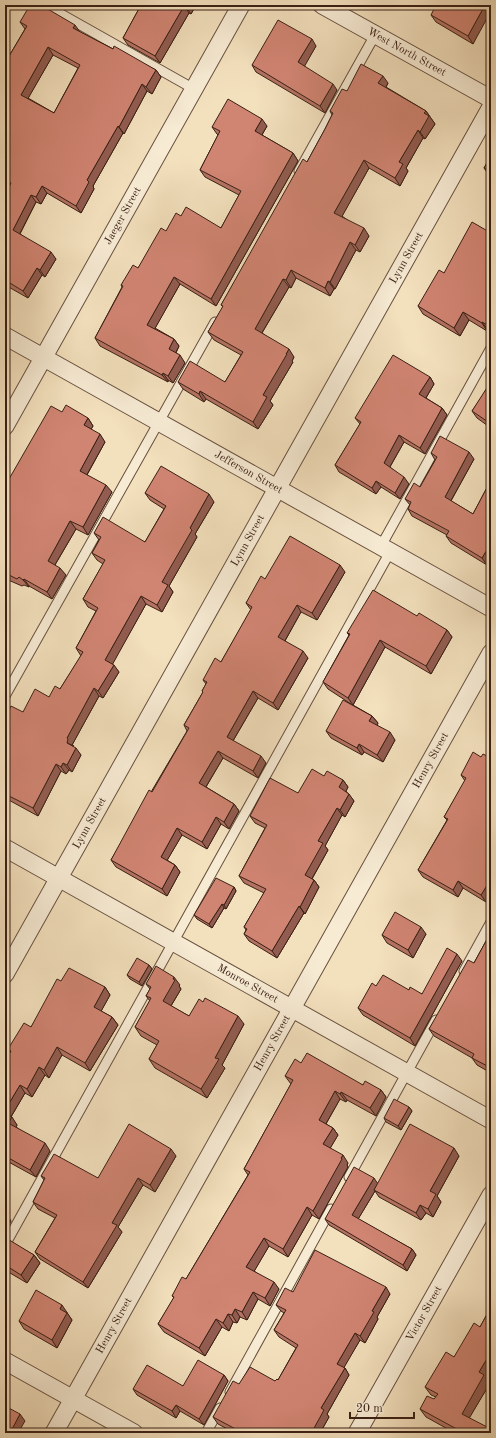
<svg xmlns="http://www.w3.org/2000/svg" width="496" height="1438" font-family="'Old Standard TT',serif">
<rect width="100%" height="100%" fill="#f3e0bd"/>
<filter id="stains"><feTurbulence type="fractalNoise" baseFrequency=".005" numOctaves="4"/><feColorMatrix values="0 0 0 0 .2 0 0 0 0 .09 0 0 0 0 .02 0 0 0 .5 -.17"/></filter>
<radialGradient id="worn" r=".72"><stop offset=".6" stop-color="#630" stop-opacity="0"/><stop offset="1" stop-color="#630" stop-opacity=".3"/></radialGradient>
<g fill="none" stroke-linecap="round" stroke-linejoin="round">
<g stroke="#68503f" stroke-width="11">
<path id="service" d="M 45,5 L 194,89
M 299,171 L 375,35
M 381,546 L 491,348
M 5,696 L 215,322
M 464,971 L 491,922
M 349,1177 L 436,1020
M 5,1245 L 390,552
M 230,1392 L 331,1209
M 206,1433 L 220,1408"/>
</g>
<g stroke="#68503f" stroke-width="19">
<g id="minor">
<path id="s1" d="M 322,5 L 491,99"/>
<path id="s2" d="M 5,336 L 491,608"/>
<path id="s3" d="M 5,426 L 241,5"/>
<path id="s4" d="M 5,848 L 491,1120"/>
<path id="s5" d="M 5,974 L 491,107"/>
<path d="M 5,1361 L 134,1433"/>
<path id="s6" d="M 54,1433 L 491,653"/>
<path id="s7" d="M 357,1433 L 491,1195"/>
</g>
</g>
<use href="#service" stroke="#f7ebd4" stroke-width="9"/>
<use href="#minor" stroke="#f7ebd4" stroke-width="17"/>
</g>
<path fill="#b37262" stroke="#3a2015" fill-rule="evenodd" d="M 141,5 L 196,5 L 191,14 L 189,13 L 160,63 L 128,45 L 123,38 Z
M 491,5 L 473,44 L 436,22 L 431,15 Z
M 20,22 L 80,32 L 113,49 L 156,70 L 161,77 L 152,94 L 147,91 L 124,134 L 123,133 L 93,186 L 94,189 L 81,213 L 47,193 L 41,204 L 36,202 L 20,234 L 56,259 L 45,277 L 42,275 L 28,298 L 5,285 L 5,195 L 9,187 L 5,185 L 5,63 L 25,29 ZM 53,55 L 78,68 L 54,113 L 28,98 Z
M 316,46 L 304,66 L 337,90 L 325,113 L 256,72 L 252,65 Z
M 388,83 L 386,87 L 426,111 L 435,124 L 425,139 L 423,138 L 406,168 L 408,171 L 400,186 L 369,168 L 342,216 L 369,236 L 360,252 L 356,250 L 335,289 L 334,289 L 330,296 L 296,278 L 291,288 L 289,287 L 262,333 L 294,357 L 292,361 L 293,362 L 270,401 L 273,405 L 258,429 L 206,399 L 204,402 L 183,389 L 178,382 L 225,382 L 241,355 L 214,340 L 208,332 L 223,307 L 221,305 L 307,162 L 325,129 L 332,115 L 330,111 L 347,91 Z
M 267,126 L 262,135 L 293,153 L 298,161 L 216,306 L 180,284 L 155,328 L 174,339 L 179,346 L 176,353 L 185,363 L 173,383 L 168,380 L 168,382 L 100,346 L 95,338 L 122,287 L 121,285 L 138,268 L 166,231 L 181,216 L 221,228 L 239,195 L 205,177 L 200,170 L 218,135 L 217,134 L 212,127 Z
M 491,156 L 491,178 L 484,168 Z
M 491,233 L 491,332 L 488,330 L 487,331 L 469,320 L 460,336 L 423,314 L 418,306 L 444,273 Z
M 430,377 L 434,384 L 426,398 L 442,408 L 447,415 L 425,454 L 404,442 L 390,467 L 409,484 L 400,499 L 381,487 L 376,494 L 339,472 L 335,465 L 360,424 L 355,418 Z
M 491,384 L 491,428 L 477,418 L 472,411 Z
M 88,418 L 93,426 L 91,429 L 105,442 L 87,475 L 112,492 L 88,535 L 76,529 L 55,565 L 66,575 L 52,599 L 29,586 L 29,587 L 24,585 L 22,586 L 6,579 L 5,580 L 5,486 Z
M 431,453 L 474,459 L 451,501 L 473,514 L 491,480 L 491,558 L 487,565 L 451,543 L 446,536 L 447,535 L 412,516 L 408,509 L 410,505 L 405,499 L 420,487 L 435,460 Z
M 145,493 L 214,502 L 195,534 L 197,537 L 169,586 L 173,592 L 162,612 L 146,604 L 112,664 L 119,672 L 103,698 L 99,696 L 72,745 L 81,755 L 72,772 L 69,770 L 66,774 L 61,771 L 38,816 L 5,798 L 5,718 L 23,712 L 49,697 L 60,689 L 81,656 L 76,648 L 96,611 L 88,607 L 83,599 L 103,564 L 97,560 L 92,553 L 99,540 L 94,533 L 145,542 L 164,509 L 150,500 Z
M 345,572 L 317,620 L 301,612 L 285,641 L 308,658 L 278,710 L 258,698 L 233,741 L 266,763 L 258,778 L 223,758 L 206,787 L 234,804 L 239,811 L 229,829 L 221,824 L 207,849 L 182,835 L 167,860 L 175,865 L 180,872 L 167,896 L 116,867 L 111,860 L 187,731 L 184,725 L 203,692 L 202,691 L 206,684 L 203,680 L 221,662 L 251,610 L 246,603 L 265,579 Z
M 417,616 L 447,630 L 452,637 L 431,674 L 385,647 L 353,705 L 372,716 L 378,723 L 377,725 L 395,740 L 383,762 L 364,752 L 362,755 L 331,738 L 326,731 L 351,704 L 328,689 L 323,682 L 349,635 L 347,633 Z
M 481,757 L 491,758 L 491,894 L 486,902 L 463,888 L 458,897 L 423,877 L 418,870 L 447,820 L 444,817 L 465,781 L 461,775 Z
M 324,776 L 343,780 L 348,787 L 346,791 L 354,801 L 345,817 L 342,815 L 325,846 L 328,850 L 312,879 L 314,880 L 319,887 L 305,914 L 304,913 L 277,958 L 249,941 L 244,934 L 246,930 L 244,927 L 264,893 L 244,883 L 239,876 L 265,828 L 255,823 L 250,816 L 298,793 Z
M 234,887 L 236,891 L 226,909 L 224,908 L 212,928 L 197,919 L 194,915 Z
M 491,932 L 491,1073 L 477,1065 L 472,1058 L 434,1036 L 429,1029 L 474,963 Z
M 426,934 L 413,958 L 387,943 L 382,935 Z
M 462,961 L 415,1046 L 363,1015 L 358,1008 L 376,986 L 409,990 L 422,994 Z
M 149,965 L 152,969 L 142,986 L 130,979 L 127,975 Z
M 61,981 L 105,987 L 110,995 L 101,1011 L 112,1017 L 118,1025 L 90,1071 L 62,1055 L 49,1078 L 45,1075 L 32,1097 L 25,1093 L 11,1117 L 17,1125 L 16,1127 L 50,1151 L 36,1177 L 5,1160 L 5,1061 L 10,1052 L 8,1049 L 31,1027 Z
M 146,984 L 180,985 L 179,986 L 181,989 L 171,1006 L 189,1016 L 244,1024 L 222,1065 L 225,1068 L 207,1098 L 155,1068 L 149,1059 L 157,1045 L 141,1036 L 135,1027 L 150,1001 L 146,996 L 150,989 Z
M 301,1063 L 363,1085 L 381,1090 L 386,1097 L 376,1116 L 347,1100 L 346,1102 L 340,1099 L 326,1124 L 333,1128 L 338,1135 L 330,1148 L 348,1163 L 347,1165 L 348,1167 L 319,1219 L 312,1215 L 288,1257 L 269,1246 L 254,1271 L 279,1289 L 270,1306 L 258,1299 L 247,1320 L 240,1317 L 237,1323 L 233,1322 L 229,1331 L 222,1327 L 205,1356 L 164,1332 L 158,1324 L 174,1298 L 172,1296 L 186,1279 L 248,1175 L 244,1169 L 291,1084 L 285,1076 Z
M 409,1107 L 412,1111 L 401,1130 L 386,1122 L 384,1118 Z
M 176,1156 L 155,1192 L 143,1185 L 118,1227 L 122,1232 L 88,1288 L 40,1259 L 35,1252 L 55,1218 L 38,1209 L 33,1202 L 44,1180 L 41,1176 L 98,1178 Z
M 459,1156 L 437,1196 L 441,1202 L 433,1217 L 426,1213 L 421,1220 L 379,1197 L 375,1191 L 358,1219 L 412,1249 L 416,1255 L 407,1271 L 329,1225 L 325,1219 L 378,1183 Z
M 5,1239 L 34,1255 L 40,1263 L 27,1283 L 5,1270 Z
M 293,1292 L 390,1294 L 377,1317 L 378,1319 L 365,1343 L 360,1340 L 343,1368 L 345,1368 L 349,1375 L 327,1414 L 329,1417 L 320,1433 L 235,1433 L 218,1424 L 213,1417 L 239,1384 L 275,1381 L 278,1380 L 296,1348 L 279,1337 L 274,1330 L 284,1313 L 281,1311 L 276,1305 Z
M 491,1307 L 491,1369 L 486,1378 L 490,1383 L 469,1418 L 491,1433 L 455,1433 L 426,1417 L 420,1409 L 434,1399 L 436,1397 L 431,1395 L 425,1387 L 454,1357 L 480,1327 Z
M 67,1312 L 67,1313 L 72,1320 L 57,1348 L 24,1329 L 19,1321 Z
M 224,1375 L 228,1381 L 204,1425 L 180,1411 L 176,1418 L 137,1395 L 133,1389 L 183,1386 Z"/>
<path fill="#925c50" stroke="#3a2015" d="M 187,5 L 196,5 L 191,14 L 186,7 Z
M 485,5 L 491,5 L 491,11 L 473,44 L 468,36 Z
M 184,6 L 189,13 L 160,63 L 155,56 Z
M 75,25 L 80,32 L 73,28 Z
M 312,39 L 316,46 L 303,69 L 298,62 Z
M 48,47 L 53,55 L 26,102 L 21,95 Z
M 156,70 L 161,77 L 152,94 L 146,87 Z
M 383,76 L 388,83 L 384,91 L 378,83 Z
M 142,84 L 147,91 L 124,134 L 119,127 Z
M 333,84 L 337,90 L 325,113 L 320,106 Z
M 426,111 L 435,124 L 425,139 L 420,132 L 424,113 Z
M 262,119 L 267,126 L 260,138 L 255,131 Z
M 118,126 L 123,133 L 93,186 L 94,189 L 81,213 L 76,206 L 87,180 Z
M 418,130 L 423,138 L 406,168 L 408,171 L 400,186 L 395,178 L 399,162 Z
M 293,153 L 298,161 L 216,306 L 211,299 Z
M 364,160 L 369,168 L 340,220 L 334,213 Z
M 42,186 L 47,193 L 41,204 L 36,197 Z
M 31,195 L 36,202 L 18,237 L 13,230 Z
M 364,228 L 369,236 L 360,252 L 355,245 Z
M 350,242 L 356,250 L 335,289 L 330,282 Z
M 51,252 L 56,259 L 45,277 L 40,270 Z
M 37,268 L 42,275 L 28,298 L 23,291 Z
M 291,270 L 296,278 L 291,288 L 286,280 Z
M 174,277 L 180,284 L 153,332 L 147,325 Z
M 283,279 L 289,287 L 260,336 L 255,329 Z
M 328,281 L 334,289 L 330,296 L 325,288 Z
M 463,312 L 469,320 L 460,336 L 454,328 Z
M 482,322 L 488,330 L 487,331 L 482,323 Z
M 174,339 L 179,346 L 174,356 L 169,349 Z
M 289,349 L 294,357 L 292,361 L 293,362 L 270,401 L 273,405 L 258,429 L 253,422 L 263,395 Z
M 180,355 L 185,363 L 173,383 L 168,376 Z
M 163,373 L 168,380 L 168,382 L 162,375 Z
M 430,377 L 434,384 L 424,401 L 419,394 Z
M 200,391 L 206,399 L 204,402 L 199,394 Z
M 442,408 L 447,415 L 425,454 L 420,448 Z
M 88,418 L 93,426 L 89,433 L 84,425 Z
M 100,434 L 105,442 L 85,478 L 80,471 Z
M 399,435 L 404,442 L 388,470 L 384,463 Z
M 469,452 L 474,459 L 449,504 L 445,497 Z
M 404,477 L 409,484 L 400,499 L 395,493 Z
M 376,481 L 381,487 L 376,494 L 372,488 Z
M 106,485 L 112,492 L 88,535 L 83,527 Z
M 209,494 L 214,502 L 195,534 L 197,537 L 169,586 L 173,592 L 162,612 L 157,605 L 162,582 L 190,528 Z
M 70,521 L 76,529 L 53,568 L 48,561 Z
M 491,543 L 491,558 L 487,565 L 482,558 Z
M 340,565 L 345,572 L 317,620 L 312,613 Z
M 60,568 L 66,575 L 52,599 L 47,592 Z
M 24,579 L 29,586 L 29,587 L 23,580 Z
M 141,596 L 146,604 L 111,667 L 105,660 Z
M 297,605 L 301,612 L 283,644 L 278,637 Z
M 447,630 L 452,637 L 431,674 L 426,666 Z
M 380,640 L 385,647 L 353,705 L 348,698 Z
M 303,651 L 308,658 L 278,710 L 273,703 Z
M 114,665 L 119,672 L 103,698 L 98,691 Z
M 94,688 L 99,696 L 72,745 L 74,746 L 67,743 L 67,738 Z
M 253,691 L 258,698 L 231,744 L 227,737 Z
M 372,716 L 378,723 L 375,728 L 369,721 Z
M 390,732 L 395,740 L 383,762 L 377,755 Z
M 359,744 L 364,752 L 362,755 L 357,748 Z
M 76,748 L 81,755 L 72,772 L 67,765 Z
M 218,751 L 223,758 L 204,790 L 199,783 Z
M 261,756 L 266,763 L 258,778 L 253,771 Z
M 63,763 L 69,770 L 66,774 L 61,767 Z
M 56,764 L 61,771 L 38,816 L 33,808 Z
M 343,780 L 348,787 L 344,795 L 339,787 Z
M 349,794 L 354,801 L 345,817 L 340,810 Z
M 234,804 L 239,811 L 229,829 L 224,822 Z
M 337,808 L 342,815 L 325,846 L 328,850 L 310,882 L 305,875 L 318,841 Z
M 216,817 L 221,824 L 207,849 L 202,842 Z
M 177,828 L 182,835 L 165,864 L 161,857 Z
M 175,865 L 180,872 L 167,896 L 162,889 Z
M 491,879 L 491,894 L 486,902 L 481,895 Z
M 314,880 L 319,887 L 305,914 L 300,907 Z
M 458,881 L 463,888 L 458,897 L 453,890 Z
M 234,887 L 236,891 L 226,909 L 224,905 Z
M 222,904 L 224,908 L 212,928 L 209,924 Z
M 299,906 L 304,913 L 277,958 L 272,951 Z
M 421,927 L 426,934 L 413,958 L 408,950 Z
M 457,954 L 462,961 L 415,1046 L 410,1038 Z
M 149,965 L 152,969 L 142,986 L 139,982 Z
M 491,970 L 491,979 L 488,975 Z
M 174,977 L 180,985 L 179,986 L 181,989 L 169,1009 L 163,1001 Z
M 105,987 L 110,995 L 99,1015 L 94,1007 Z
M 238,1016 L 244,1024 L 222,1065 L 225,1068 L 207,1098 L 201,1089 L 215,1058 Z
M 112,1017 L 118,1025 L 90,1071 L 85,1063 Z
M 57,1047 L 62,1055 L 49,1078 L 44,1070 Z
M 39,1067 L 45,1075 L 32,1097 L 27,1089 Z
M 20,1085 L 25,1093 L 9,1120 L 5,1115 L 5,1110 Z
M 381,1090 L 386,1097 L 376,1116 L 370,1108 Z
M 335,1091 L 340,1099 L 324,1127 L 319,1120 Z
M 341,1092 L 347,1100 L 346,1102 L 340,1094 Z
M 409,1107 L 412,1111 L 401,1130 L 398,1126 Z
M 12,1117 L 17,1125 L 14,1131 L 8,1123 Z
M 333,1128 L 338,1135 L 328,1152 L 323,1144 Z
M 45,1143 L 50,1151 L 36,1177 L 30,1170 Z
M 454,1148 L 459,1156 L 437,1196 L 441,1202 L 433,1217 L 428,1209 L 430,1191 Z
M 171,1149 L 176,1156 L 155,1192 L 150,1185 Z
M 343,1155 L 348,1163 L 347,1165 L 348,1167 L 319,1219 L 313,1211 Z
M 138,1178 L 143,1185 L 118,1227 L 122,1232 L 88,1288 L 83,1282 L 112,1223 Z
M 374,1178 L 378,1184 L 374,1190 L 375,1191 L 357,1221 L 352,1215 Z
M 420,1205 L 426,1213 L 421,1220 L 416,1213 Z
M 307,1207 L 312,1215 L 288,1257 L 283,1249 Z
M 6,1213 L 11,1221 L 5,1233 L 5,1215 Z
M 264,1238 L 269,1246 L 252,1275 L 246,1267 Z
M 412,1249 L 416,1255 L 407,1271 L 403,1265 Z
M 34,1255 L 40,1263 L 27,1283 L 21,1275 Z
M 274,1282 L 279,1289 L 270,1306 L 265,1298 Z
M 386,1287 L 390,1294 L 377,1317 L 378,1319 L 365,1343 L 360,1336 L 372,1311 Z
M 253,1292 L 258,1299 L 247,1320 L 242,1312 Z
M 62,1305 L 72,1320 L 57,1348 L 52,1340 L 60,1309 Z
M 235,1309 L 240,1317 L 237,1323 L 232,1315 Z
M 228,1314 L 233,1322 L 229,1331 L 223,1323 Z
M 216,1319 L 222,1327 L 205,1356 L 199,1348 Z
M 355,1333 L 360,1340 L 342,1371 L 337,1364 Z
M 491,1352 L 491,1369 L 486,1378 L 490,1383 L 467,1422 L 462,1414 L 479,1372 Z
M 345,1368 L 349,1375 L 327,1414 L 329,1417 L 320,1433 L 315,1433 L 313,1430 L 321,1408 Z
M 224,1375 L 228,1381 L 204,1425 L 199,1419 Z
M 176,1405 L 180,1411 L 176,1418 L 172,1411 Z
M 20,1414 L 25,1421 L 18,1433 L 10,1433 Z
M 310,1428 L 313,1433 L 307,1433 Z"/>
<path fill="#d08472" stroke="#3a2015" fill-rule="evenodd" d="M 30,5 L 41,5 L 75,25 L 73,28 L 113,49 L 114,46 L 156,70 L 146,87 L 142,84 L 119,127 L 118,126 L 87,180 L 89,182 L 76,206 L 42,186 L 36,197 L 31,195 L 13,230 L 51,252 L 40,270 L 37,268 L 23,291 L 5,280 L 5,195 L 11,183 L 5,180 L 5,63 L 27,26 L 20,22 ZM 48,47 L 80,65 L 54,113 L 21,95 Z
M 141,5 L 187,5 L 186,7 L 184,6 L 155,56 L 123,38 Z
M 436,5 L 485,5 L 468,36 L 431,15 Z
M 278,20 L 312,39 L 298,62 L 333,84 L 320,106 L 252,65 Z
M 361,64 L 383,76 L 378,83 L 426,111 L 424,113 L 429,116 L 420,132 L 418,130 L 399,162 L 403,164 L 395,178 L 364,160 L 334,213 L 364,228 L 355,245 L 350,242 L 330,282 L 328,281 L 325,288 L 291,270 L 286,280 L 283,279 L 255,329 L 289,349 L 286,354 L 287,354 L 263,395 L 267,397 L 253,422 L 200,391 L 199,394 L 178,382 L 190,361 L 225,382 L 243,352 L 208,332 L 223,306 L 221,305 L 303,159 L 307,162 L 325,129 L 333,113 L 330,111 L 342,89 L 347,91 Z
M 228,99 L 262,119 L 255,131 L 293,153 L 211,299 L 174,277 L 147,325 L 174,339 L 169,349 L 180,355 L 168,376 L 163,373 L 162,375 L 95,338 L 123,286 L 121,285 L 133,265 L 138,268 L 161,228 L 166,231 L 176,213 L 181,216 L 186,207 L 221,228 L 241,191 L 200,170 L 220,131 L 212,127 Z
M 491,156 L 491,172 L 484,168 Z
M 472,222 L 491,233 L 491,327 L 482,322 L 482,323 L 463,312 L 454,328 L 418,306 L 439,270 L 444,273 Z
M 393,355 L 430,377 L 419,394 L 442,408 L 420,448 L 399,435 L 384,463 L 404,477 L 395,493 L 376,481 L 372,488 L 335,465 L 361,422 L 355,418 Z
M 490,383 L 491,384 L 491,424 L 472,411 Z
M 66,405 L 88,418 L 84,425 L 100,434 L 80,471 L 106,485 L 83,527 L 70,521 L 48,561 L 60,568 L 47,592 L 24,579 L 23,580 L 19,577 L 17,579 L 5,573 L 5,486 L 51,406 L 62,412 Z
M 440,436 L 469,452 L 445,497 L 473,514 L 491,480 L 491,543 L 482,558 L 446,536 L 449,531 L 408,509 L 411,502 L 405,499 L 414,483 L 420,487 L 437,457 L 431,453 Z
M 161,466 L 209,494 L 190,528 L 192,530 L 162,582 L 168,585 L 157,605 L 141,596 L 105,660 L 114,665 L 98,691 L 94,688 L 67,738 L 68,739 L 67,743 L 76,748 L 67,765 L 63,763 L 61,767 L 56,764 L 33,808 L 5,794 L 5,718 L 11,706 L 23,712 L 35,689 L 49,697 L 55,686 L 60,689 L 83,652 L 76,648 L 98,608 L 83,599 L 105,560 L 92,553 L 101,537 L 94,533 L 103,517 L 145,542 L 166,506 L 145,493 Z
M 290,536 L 340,565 L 312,613 L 297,605 L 278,637 L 303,651 L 273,703 L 253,691 L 227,737 L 261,756 L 253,771 L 218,751 L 199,783 L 234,804 L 224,822 L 216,817 L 202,842 L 177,828 L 161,857 L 175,865 L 162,889 L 111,860 L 149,790 L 152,792 L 189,728 L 184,725 L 203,692 L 202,691 L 207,682 L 203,680 L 215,658 L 221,662 L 252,607 L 246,603 L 261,576 L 265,579 Z
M 373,590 L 417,616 L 419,613 L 447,630 L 426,666 L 380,640 L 348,698 L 323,682 L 350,634 L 347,633 Z
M 343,700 L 372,716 L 369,721 L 390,732 L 377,755 L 359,744 L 357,748 L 326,731 Z
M 473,752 L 481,757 L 483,754 L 491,758 L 491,879 L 481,895 L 458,881 L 453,890 L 418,870 L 448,819 L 444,817 L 466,778 L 461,775 Z
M 312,769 L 324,776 L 327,771 L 343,780 L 339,787 L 349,794 L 340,810 L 337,808 L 318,841 L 323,843 L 305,875 L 314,880 L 300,907 L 299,906 L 272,951 L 244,934 L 247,929 L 244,927 L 266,889 L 239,876 L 267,825 L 250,816 L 270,778 L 298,793 Z
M 216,878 L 234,887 L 224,905 L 222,904 L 209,924 L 194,915 Z
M 395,912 L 421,927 L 408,950 L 382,935 Z
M 491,932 L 491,970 L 488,975 L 491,976 L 491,1068 L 472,1058 L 474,1054 L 429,1029 L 468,960 L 474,963 Z
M 447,948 L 457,954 L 410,1038 L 358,1008 L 372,983 L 376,986 L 383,975 L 409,990 L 410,987 L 422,994 Z
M 137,958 L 149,965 L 139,982 L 127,975 Z
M 156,966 L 174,977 L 173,979 L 175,980 L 163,1001 L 189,1016 L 199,999 L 203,1002 L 205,998 L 238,1016 L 215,1058 L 219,1059 L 201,1089 L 149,1059 L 159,1041 L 135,1027 L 151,998 L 146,996 L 151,987 L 146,984 Z
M 69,968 L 105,987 L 94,1007 L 112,1017 L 85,1063 L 57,1047 L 44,1070 L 39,1067 L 27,1089 L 20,1085 L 5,1110 L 5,1061 L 11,1051 L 8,1049 L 24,1023 L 31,1027 L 57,979 L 61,981 Z
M 307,1053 L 363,1085 L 365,1081 L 381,1090 L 370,1108 L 341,1092 L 340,1094 L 335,1091 L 319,1120 L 333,1128 L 323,1144 L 343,1155 L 341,1158 L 342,1159 L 313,1211 L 307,1207 L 283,1249 L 264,1238 L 246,1267 L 274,1282 L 265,1298 L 253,1292 L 242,1312 L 235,1309 L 232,1315 L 228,1314 L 223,1323 L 216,1319 L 199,1348 L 158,1324 L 174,1297 L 172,1296 L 182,1277 L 186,1279 L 250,1172 L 244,1169 L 293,1080 L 285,1076 L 295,1059 L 301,1063 Z
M 394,1099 L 409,1107 L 398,1126 L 384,1118 Z
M 5,1114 L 12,1117 L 8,1123 L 45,1143 L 30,1170 L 5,1156 Z
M 129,1124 L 171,1149 L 150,1185 L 138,1178 L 112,1223 L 117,1225 L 83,1282 L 35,1252 L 57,1215 L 33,1202 L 45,1178 L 41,1176 L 54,1154 L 98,1178 Z
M 410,1124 L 454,1148 L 430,1191 L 436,1194 L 428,1209 L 420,1205 L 416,1213 L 374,1190 Z
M 354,1167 L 374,1178 L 352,1215 L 412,1249 L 403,1265 L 325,1219 Z
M 6,1238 L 34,1255 L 21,1275 L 5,1265 L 5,1239 Z
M 315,1250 L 386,1287 L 372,1311 L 374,1312 L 360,1336 L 355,1333 L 337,1364 L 345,1368 L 321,1408 L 324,1410 L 313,1430 L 310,1428 L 307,1433 L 243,1433 L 213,1417 L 233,1381 L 239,1384 L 250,1367 L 275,1381 L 277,1379 L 278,1380 L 298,1345 L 274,1330 L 286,1310 L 276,1305 L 285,1288 L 293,1292 Z
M 36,1290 L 62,1305 L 60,1309 L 67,1313 L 52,1340 L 19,1321 Z
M 491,1307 L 491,1352 L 479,1372 L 484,1375 L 462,1414 L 491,1429 L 491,1431 L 490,1433 L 464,1433 L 420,1409 L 427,1396 L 434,1399 L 438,1394 L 425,1387 L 446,1352 L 454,1357 L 474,1323 L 480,1327 Z
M 198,1360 L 224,1375 L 199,1419 L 176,1405 L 172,1411 L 133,1389 L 147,1365 L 183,1386 Z
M 5,1406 L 20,1414 L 10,1433 L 5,1433 Z"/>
<g text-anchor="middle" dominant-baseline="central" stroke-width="3" stroke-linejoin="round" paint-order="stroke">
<g font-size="11" fill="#3a2015" stroke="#f7ebd4">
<text stroke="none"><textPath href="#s1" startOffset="97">West North Street</textPath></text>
<text stroke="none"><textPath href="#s3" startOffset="241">Jaeger Street</textPath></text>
<text stroke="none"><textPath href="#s5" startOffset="821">Lynn Street</textPath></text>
<text stroke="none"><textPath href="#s2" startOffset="279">Jefferson Street</textPath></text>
<text stroke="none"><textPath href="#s5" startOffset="497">Lynn Street</textPath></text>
<text stroke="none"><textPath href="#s6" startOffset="771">Henry Street</textPath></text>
<text stroke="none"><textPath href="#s5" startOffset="173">Lynn Street</textPath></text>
<text stroke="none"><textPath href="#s4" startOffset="278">Monroe Street</textPath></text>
<text stroke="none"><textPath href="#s6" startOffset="447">Henry Street</textPath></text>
<text stroke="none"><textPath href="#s7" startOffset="137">Victor Street</textPath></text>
<text stroke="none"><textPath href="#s6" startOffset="123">Henry Street</textPath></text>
</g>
</g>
<rect width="496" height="1438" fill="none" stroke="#f3e0bd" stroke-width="20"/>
<rect x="6" y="6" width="484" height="1426" fill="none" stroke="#3a2015" stroke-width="2"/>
<rect x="10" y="10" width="476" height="1418" fill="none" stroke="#3a2015"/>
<path d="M350 1412v6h64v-6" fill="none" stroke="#3a2015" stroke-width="2"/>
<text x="356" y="1412" font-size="12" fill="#3a2015" stroke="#f7ebd4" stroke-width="3" paint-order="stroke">20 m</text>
<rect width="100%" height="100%" filter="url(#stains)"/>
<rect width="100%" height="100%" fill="url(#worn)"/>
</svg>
